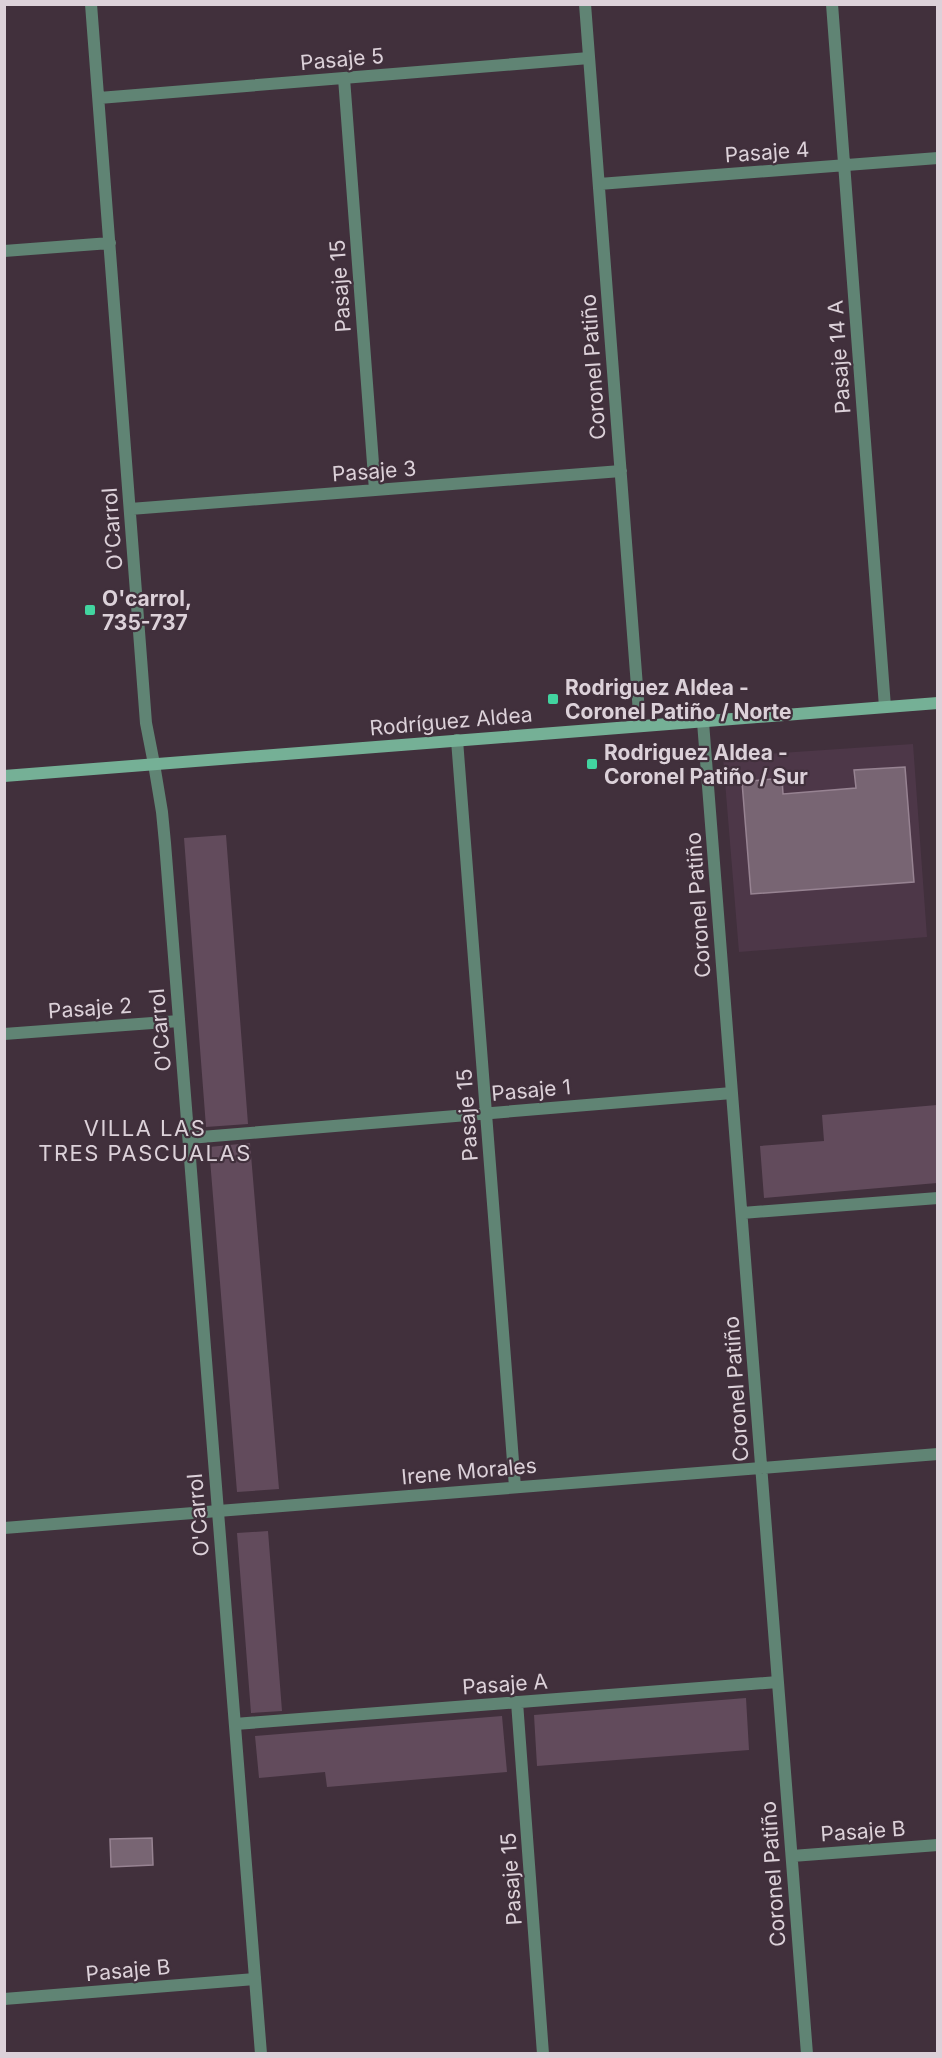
<svg xmlns="http://www.w3.org/2000/svg" width="942" height="2058" font-family="Inter,sans-serif">
<rect width="100%" height="100%" fill="#41303c"/>
<path fill="#4d3748" d="M 913,744 L 927,937 L 739,952 L 723,757 Z"/>
<path fill="#624b5c" d="M 226,835 L 248,1124 L 206,1127 L 184,838 Z
M 937,1105 L 937,1183 L 764,1198 L 760,1146 L 824,1141 L 822,1115 Z
M 250,1143 L 279,1489 L 237,1492 L 209,1147 Z
M 268,1531 L 282,1711 L 251,1713 L 237,1533 Z
M 746,1698 L 749,1750 L 537,1766 L 534,1715 Z
M 502,1716 L 507,1772 L 327,1787 L 325,1772 L 259,1778 L 255,1736 Z"/>
<path fill="#786573" stroke="#978392" stroke-width="1.5" d="M 905,767 L 914,882 L 751,894 L 742,782 L 782,778 L 783,794 L 856,788 L 854,770 Z
M 152,1838 L 153,1865 L 111,1867 L 110,1839 Z"/>
<g fill="none" stroke-linecap="round" stroke-linejoin="round">
<path stroke="#608474" stroke-width="12" d="M 91,4 L 146,723 L 154,764
M 585,4 L 640,726
M 832,4 L 885,707
M 344,78 L 375,490
M 99,98 L 589,58
M 599,184 L 938,158
M 4,251 L 110,243
M 130,509 L 621,471
M 703,722 L 807,2054
M 457,740 L 515,1487
M 4,1034 L 179,1021
M 189,1138 L 732,1093
M 742,1213 L 938,1198
M 4,1528 L 938,1454
M 517,1702 L 543,2054
M 235,1724 L 778,1682
M 792,1856 L 938,1845
M 4,1999 L 255,1979"/>
<path stroke="#608474" stroke-width="12" d="M 154,764 L 162,812 L 165,843 L 261,2054"/>
<path stroke="#75b096" stroke-width="12" d="M 4,776 L 938,703"/>
</g>
<g fill="#42d4a0" stroke="#41303c" stroke-width="2">
<rect x="84" y="604" width="12" height="12" rx="3"/>
<rect x="547" y="693" width="12" height="12" rx="3"/>
<rect x="586" y="758" width="12" height="12" rx="3"/>
</g>
<g text-anchor="middle" dominant-baseline="central" stroke-width="4.5" stroke-linejoin="round" paint-order="stroke">
<g font-size="21" fill="#dcd1d9" stroke="#41303c">
<text transform="translate(342 59) rotate(-5)">Pasaje 5</text>
<text transform="translate(767 152) rotate(-4)">Pasaje 4</text>
<text transform="translate(340 286) rotate(-94)">Pasaje 15</text>
<text transform="translate(839 357) rotate(-94)">Pasaje 14 A</text>
<text transform="translate(593 367) rotate(-94)">Coronel Patiño</text>
<text transform="translate(374 471) rotate(-4)">Pasaje 3</text>
<text transform="translate(112 529) rotate(-94)">O'Carrol</text>
<text transform="translate(451 721) rotate(-5)">Rodríguez Aldea</text>
<text transform="translate(698 905) rotate(-94)">Coronel Patiño</text>
<text transform="translate(90 1008) rotate(-4)">Pasaje 2</text>
<text transform="translate(160 1030) rotate(-95)">O'Carrol</text>
<text transform="translate(531 1090) rotate(-5)">Pasaje 1</text>
<text transform="translate(467 1115) rotate(-94)">Pasaje 15</text>
<text transform="translate(736 1389) rotate(-94)">Coronel Patiño</text>
<text transform="translate(469 1471) rotate(-5)">Irene Morales</text>
<text transform="translate(198 1515) rotate(-95)">O'Carrol</text>
<text transform="translate(505 1684) rotate(-4)">Pasaje A</text>
<text transform="translate(863 1831) rotate(-4)">Pasaje B</text>
<text transform="translate(773 1874) rotate(-94)">Coronel Patiño</text>
<text transform="translate(511 1879) rotate(-94)">Pasaje 15</text>
<text transform="translate(128 1970) rotate(-5)">Pasaje B</text>
</g>
<g font-size="21" font-weight="bold" fill="#dcd1d9" stroke="#41303c" text-anchor="start">
<text x="102" y="598">O'carrol,<tspan x="102" dy="24">735-737</tspan></text>
<text x="565" y="687">Rodriguez Aldea -<tspan x="565" dy="24">Coronel Patiño / Norte</tspan></text>
<text x="604" y="752">Rodriguez Aldea -<tspan x="604" dy="24">Coronel Patiño / Sur</tspan></text>
</g>
<g font-size="22" letter-spacing="1.5" fill="#dcd1d9" stroke="#41303c">
<text x="145" y="1128">VILLA LAS<tspan x="145" dy="25">TRES PASCUALAS</tspan></text>
</g>
</g>
<rect width="942" height="2058" fill="none" stroke="#dcd1d9" stroke-width="12"/>
</svg>
